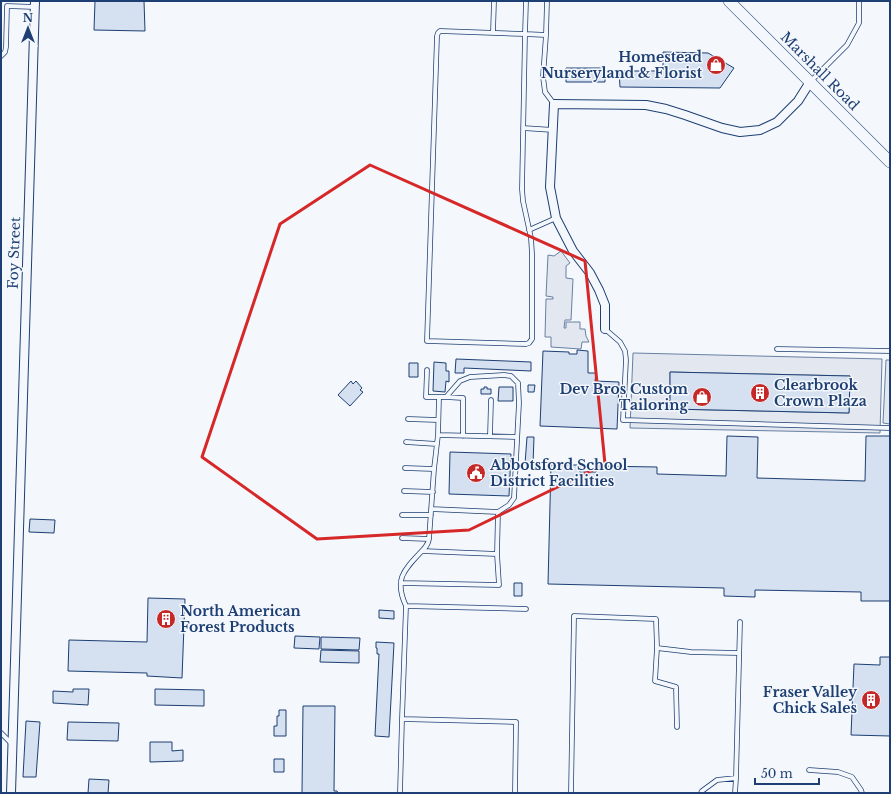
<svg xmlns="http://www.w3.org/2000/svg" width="891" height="794" font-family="'Libre Baskerville',serif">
<rect width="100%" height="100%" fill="#f4f7fb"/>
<path fill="#e3e8f0" stroke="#687fa3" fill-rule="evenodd" d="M 561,251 L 570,263 L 566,266 L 566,278 L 573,279 L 571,320 L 565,320 L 564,328 L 566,328 L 566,322 L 580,322 L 580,329 L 585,329 L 586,336 L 589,342 L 582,342 L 581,349 L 551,347 L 551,337 L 545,337 L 546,299 L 553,299 L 553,297 L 546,296 L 548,255 L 554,256 Z
M 633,353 L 882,359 L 880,433 L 630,428 ZM 670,372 L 850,376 L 849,413 L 670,409 Z
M 886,360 L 890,360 L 890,424 L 883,423 Z"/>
<path fill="#d5e0f0" stroke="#1d3f73" d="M 95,1 L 144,1 L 145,31 L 94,30 Z
M 663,52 L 708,53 L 734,68 L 720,88 L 620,87 L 619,71 L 663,71 Z
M 566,68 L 605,68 L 605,82 L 566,82 Z
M 577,350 L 588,351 L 588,373 L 596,373 L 595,381 L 619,382 L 617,429 L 540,426 L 543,351 L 569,352 L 569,354 L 577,354 Z
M 456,359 L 531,362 L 531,371 L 464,368 L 464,373 L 455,373 Z
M 434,362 L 446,363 L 446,371 L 449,371 L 449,382 L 446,381 L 445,392 L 433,391 Z
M 409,363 L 418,363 L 418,377 L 409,377 Z
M 670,372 L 850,376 L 849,413 L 670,409 Z
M 351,381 L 353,384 L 356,381 L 362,388 L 360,390 L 363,392 L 350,406 L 338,395 Z
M 528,385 L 535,385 L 534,392 L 528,392 Z
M 484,387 L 487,387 L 487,389 L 491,389 L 491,394 L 481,394 L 481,389 L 484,389 Z
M 499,387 L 513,387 L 513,401 L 498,401 Z
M 727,436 L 758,437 L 757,478 L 865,481 L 866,436 L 890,436 L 890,601 L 861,601 L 861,592 L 755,590 L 755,597 L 724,596 L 724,588 L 548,584 L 551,465 L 580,465 L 580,472 L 596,472 L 597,466 L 657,467 L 657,474 L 726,476 Z
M 527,437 L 534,437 L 533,464 L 525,464 Z
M 450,452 L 511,454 L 509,496 L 449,494 Z
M 30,519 L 55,520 L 54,533 L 29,532 Z
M 514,583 L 522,583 L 522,596 L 514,596 Z
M 148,598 L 185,599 L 182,678 L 147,676 L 147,673 L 68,671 L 69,640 L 147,642 Z
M 379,610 L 394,611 L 394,619 L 379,618 Z
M 295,636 L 320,637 L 319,649 L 294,648 Z
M 321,637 L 360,638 L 359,650 L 321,649 Z
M 376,642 L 394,643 L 389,737 L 375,736 L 379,654 L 377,654 L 377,648 L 376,648 Z
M 321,650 L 359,651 L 359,663 L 320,662 Z
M 880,657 L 890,657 L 890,736 L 851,735 L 854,664 L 880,665 Z
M 73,689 L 89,689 L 88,705 L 53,703 L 53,691 L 73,692 Z
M 155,689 L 204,690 L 204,706 L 155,705 Z
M 303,706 L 335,706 L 334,791 L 337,791 L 338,793 L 302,793 Z
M 279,710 L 286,710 L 286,736 L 274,736 L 274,726 L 277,726 L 277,716 L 279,716 Z
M 26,721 L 40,722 L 36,777 L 23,777 Z
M 68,722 L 119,723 L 118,741 L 67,740 Z
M 150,742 L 172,742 L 172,751 L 183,750 L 183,761 L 150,762 Z
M 274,759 L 284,759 L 284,772 L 274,772 Z
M 89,779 L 109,780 L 108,793 L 88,793 Z"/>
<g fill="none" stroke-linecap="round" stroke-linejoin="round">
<g stroke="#1d3f73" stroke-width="5.5">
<path id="lane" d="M 526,1 L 525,34 L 546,35 L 543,77 L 545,92 L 554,104
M 440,31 L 525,34 L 522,189 L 523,201 L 531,238 L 532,254 L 532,339 L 529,343 L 526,344 L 427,341 L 437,36 L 438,33 Z
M 493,32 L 494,1
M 546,35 L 547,1
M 1,56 L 5,52 L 6,47 L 7,6 L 35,7
M 810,82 L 847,45 L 859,23 L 859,1
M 523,128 L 553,130
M 529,230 L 556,218
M 605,329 L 620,342 L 625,351 L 626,360 L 623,420 L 890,428
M 777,349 L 890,351
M 446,397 L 463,398 L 463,436
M 408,419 L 438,420
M 438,435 L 517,437
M 490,436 L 491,400
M 406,442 L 437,444
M 405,468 L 434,469
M 404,491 L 433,492
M 431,509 L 498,512
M 402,515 L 431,515
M 402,538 L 429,539
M 422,551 L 497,554 L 498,512 L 509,505 L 514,498 L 519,403 L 518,383 L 511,376 L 504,375 L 470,377 L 460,381 L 446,397 L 439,397
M 401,583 L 499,585 L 497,554
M 406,606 C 394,580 403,571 421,552 C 425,548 428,545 429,539 L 434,469 L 438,435 L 439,397 L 426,397 L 427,370
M 657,648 L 691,652 L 739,653
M 402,719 L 406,606 L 526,609
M 1,733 L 12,744
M 809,770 L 838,772 L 852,777 L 861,790 L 862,793
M 400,793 L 402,719 L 516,722 L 515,793
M 571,793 L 574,616 L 656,619 L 657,648 L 655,681 L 676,687 L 677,727
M 701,793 L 702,791 L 717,780 L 736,778 L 740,622
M 735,793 L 736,778"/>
</g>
<g stroke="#1d3f73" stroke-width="10">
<path id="street" d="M 605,329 L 605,305 L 599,290 L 590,273 L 573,251 L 556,218 L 550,187 L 554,104 L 646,105 L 666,109 L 685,115 L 722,128 L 740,132 L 760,130 L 777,122 L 798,101 L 810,82
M 11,793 L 35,1"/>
</g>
<g stroke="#1d3f73" stroke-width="12">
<path id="secondary" d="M 729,1 L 890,162"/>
</g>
<use href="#lane" stroke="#f4f7fb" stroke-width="4"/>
<use href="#street" stroke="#f4f7fb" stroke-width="8"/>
<use href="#secondary" stroke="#f4f7fb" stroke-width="11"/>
</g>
<path fill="none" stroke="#d62828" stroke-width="3" stroke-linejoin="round" d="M 370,165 L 585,261 L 605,464 L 469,530 L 317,539 L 202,457 L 280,224 Z"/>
<defs>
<g id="shop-disc" transform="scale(1)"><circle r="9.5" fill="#c62828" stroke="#f4f7fb"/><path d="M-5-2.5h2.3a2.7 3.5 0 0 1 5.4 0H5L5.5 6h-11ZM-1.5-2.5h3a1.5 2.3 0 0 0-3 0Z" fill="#fff"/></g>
<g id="building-disc" transform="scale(1)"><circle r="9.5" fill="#c62828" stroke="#f4f7fb"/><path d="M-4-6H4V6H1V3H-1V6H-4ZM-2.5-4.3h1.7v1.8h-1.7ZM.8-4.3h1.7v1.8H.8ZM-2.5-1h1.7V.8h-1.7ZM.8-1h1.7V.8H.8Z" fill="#fff"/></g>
<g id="civic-disc" transform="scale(1)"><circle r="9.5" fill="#c62828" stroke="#f4f7fb"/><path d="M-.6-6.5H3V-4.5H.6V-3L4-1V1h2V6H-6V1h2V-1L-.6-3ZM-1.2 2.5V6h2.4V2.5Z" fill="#fff"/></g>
</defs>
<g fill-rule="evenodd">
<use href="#shop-disc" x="716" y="65"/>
<use href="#building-disc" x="760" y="393"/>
<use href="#shop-disc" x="702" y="397"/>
<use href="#civic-disc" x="476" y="473"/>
<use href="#building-disc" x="166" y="619"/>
<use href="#building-disc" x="871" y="700"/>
</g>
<g text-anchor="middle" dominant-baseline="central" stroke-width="3" stroke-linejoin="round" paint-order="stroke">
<g font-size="14" font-weight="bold" fill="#1d3f73" stroke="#f4f7fb" text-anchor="end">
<text x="702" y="57">Homestead<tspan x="702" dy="16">Nurseryland &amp; Florist</tspan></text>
<text x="774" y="385" text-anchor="start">Clearbrook<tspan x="774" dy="16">Crown Plaza</tspan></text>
<text x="688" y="389">Dev Bros Custom<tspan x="688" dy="16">Tailoring</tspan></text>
<text x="490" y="465" text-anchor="start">Abbotsford School<tspan x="490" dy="16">District Facilities</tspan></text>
<text x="180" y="611" text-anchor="start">North American<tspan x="180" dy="16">Forest Products</tspan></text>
<text x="857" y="692">Fraser Valley<tspan x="857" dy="16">Chick Sales</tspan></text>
</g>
<g font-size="14" fill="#1d3f73" stroke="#f4f7fb">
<text transform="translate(820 71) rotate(45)">Marshall Road</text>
<text transform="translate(14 253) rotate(-88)">Foy Street</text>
</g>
</g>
<rect width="891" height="794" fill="none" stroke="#1d3f73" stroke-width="4"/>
<g transform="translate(28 28)" stroke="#f4f7fb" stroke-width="3" paint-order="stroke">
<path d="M0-3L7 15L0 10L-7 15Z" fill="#1d3f73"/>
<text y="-6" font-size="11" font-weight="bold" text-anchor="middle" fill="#1d3f73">N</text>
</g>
<path d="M755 778v6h64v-6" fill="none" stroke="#1d3f73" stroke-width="2"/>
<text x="761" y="778" font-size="12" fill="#1d3f73" stroke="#f4f7fb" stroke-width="3" paint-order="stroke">50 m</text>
</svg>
